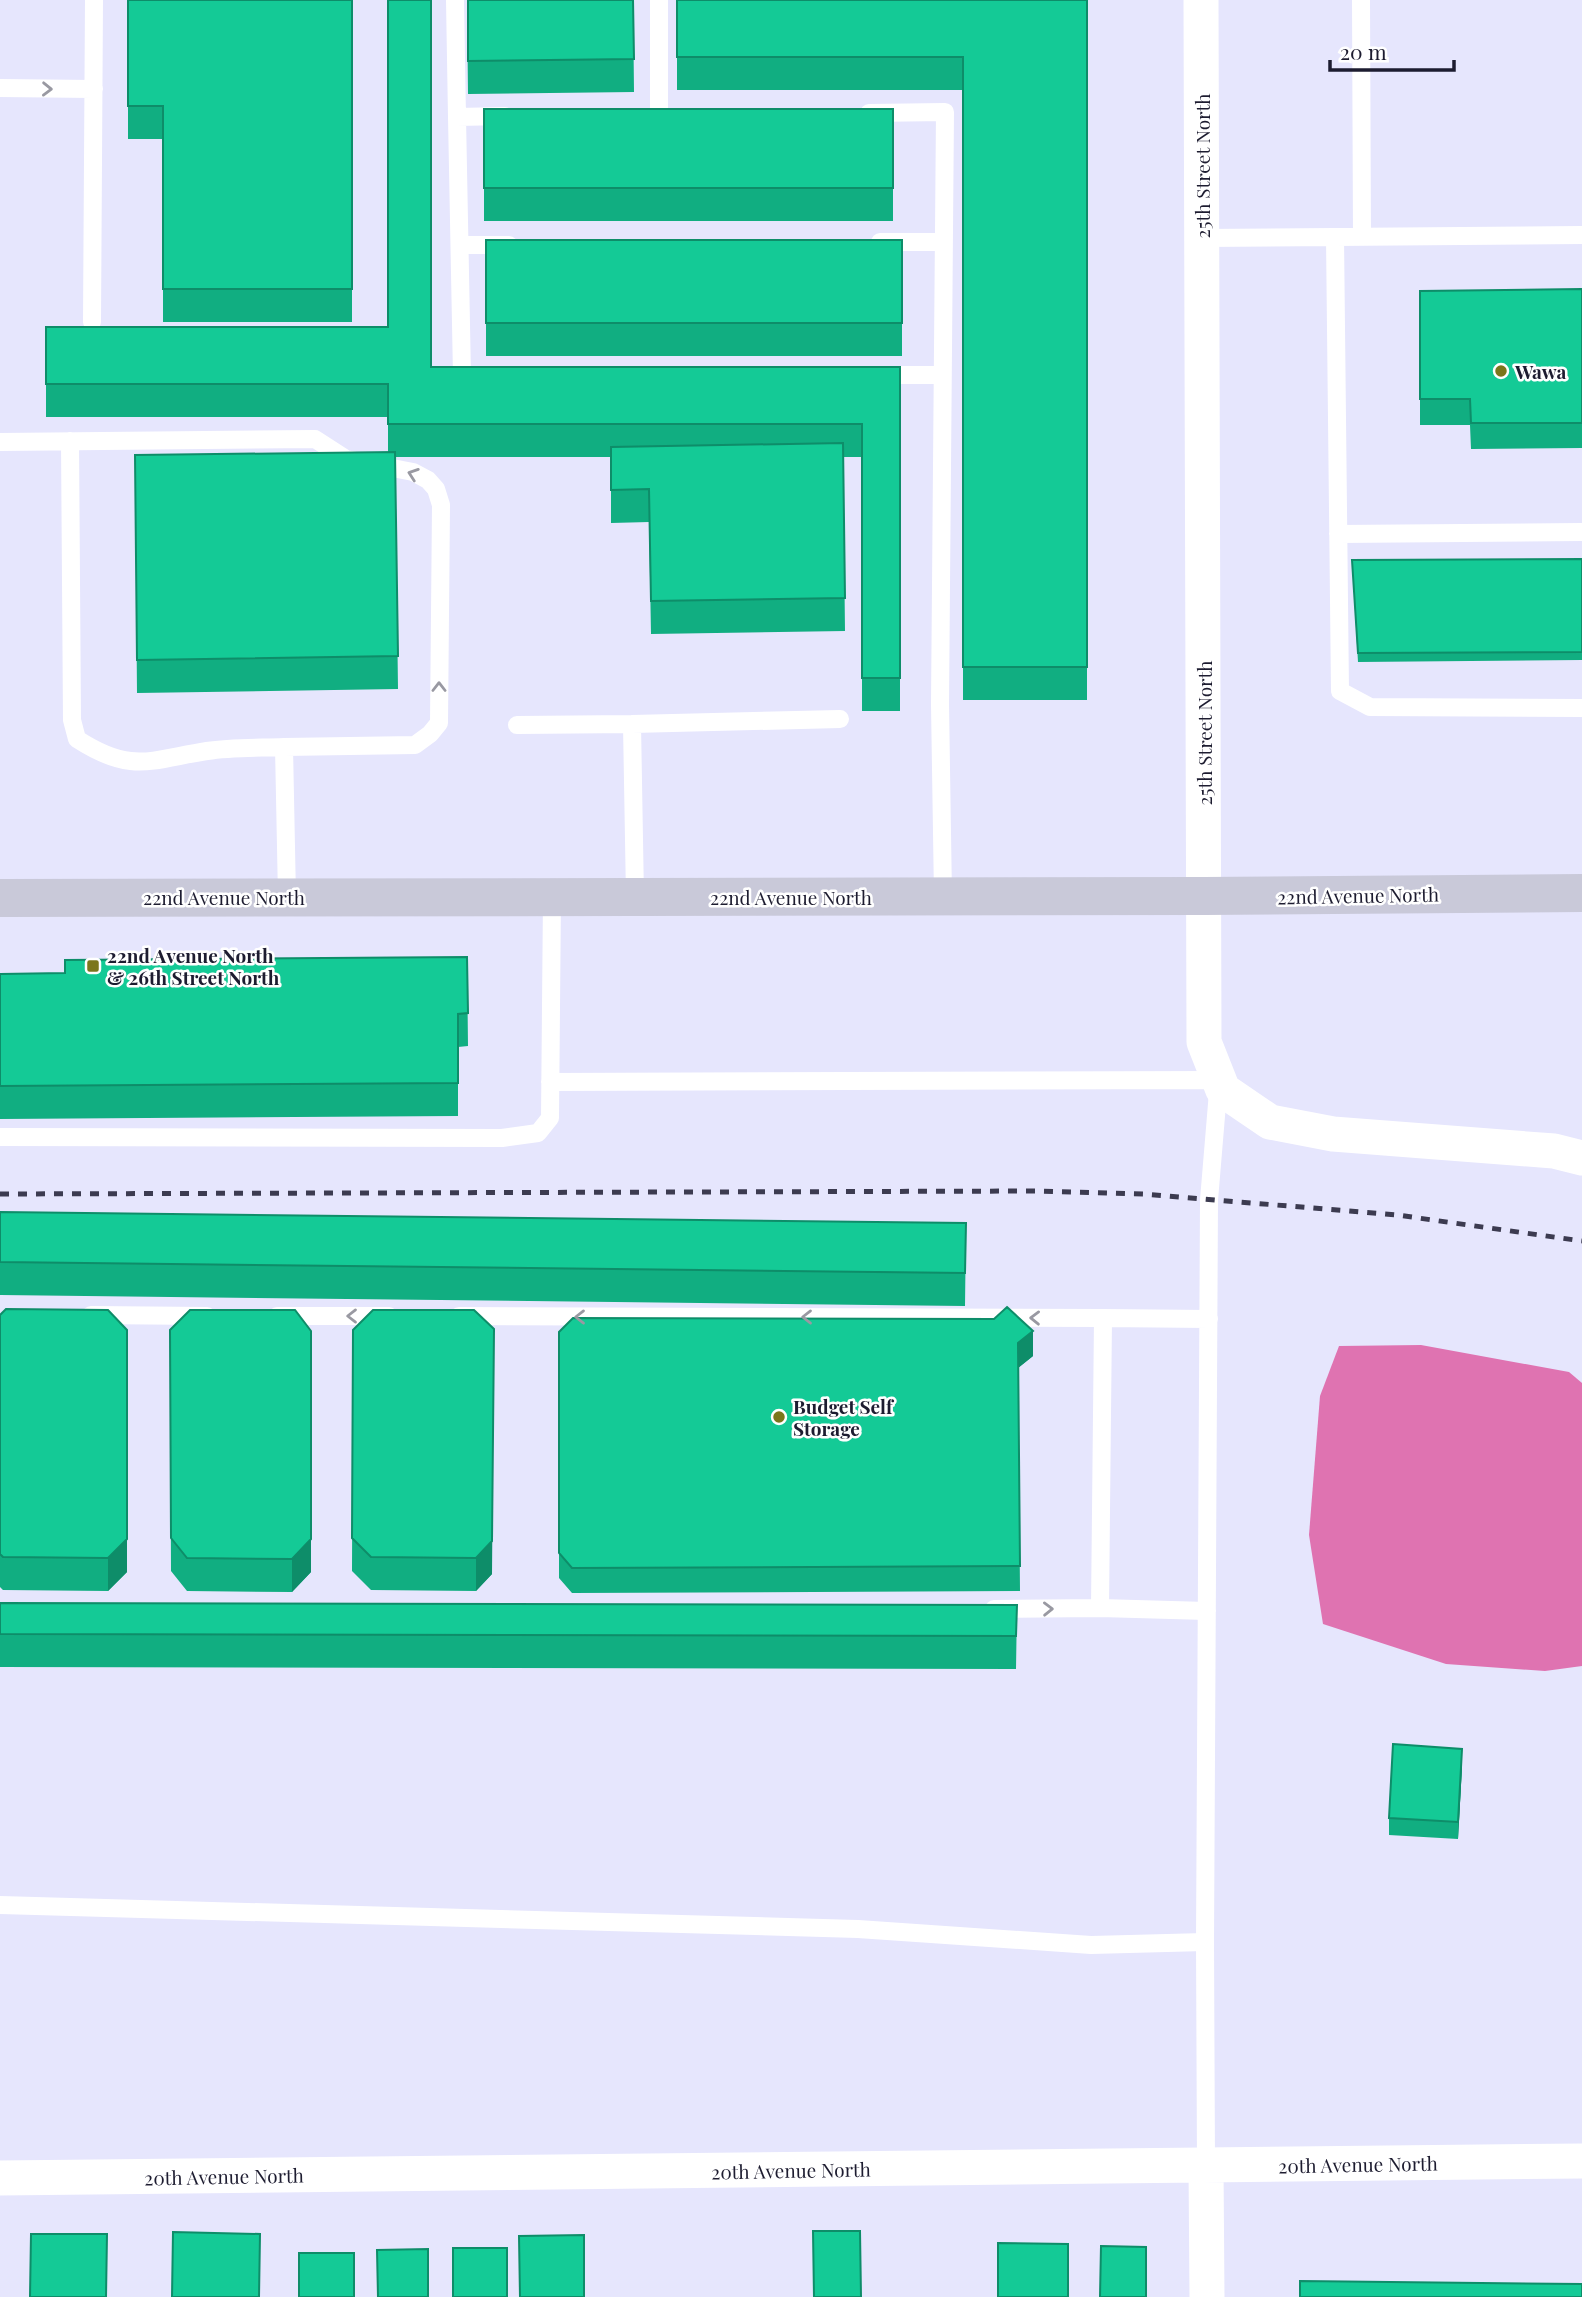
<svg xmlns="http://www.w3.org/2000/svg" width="1582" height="2297" font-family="'Playfair Display',serif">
<rect width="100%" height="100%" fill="#e6e6fd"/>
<path fill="#df73b1" d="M 1421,1345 L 1569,1372 L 1582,1383 L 1582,1666 L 1545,1671 L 1446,1664 L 1323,1624 L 1309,1535 L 1320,1396 L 1339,1346 Z"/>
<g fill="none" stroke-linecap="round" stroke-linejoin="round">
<path stroke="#fff" stroke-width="18" d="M 455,0 L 457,117 L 505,116
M 1361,0 L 1362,236
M 0,88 L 94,89
M 869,113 L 945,112 L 940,704 L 943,896
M 659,115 L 659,0
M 457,117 L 462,376 L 476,376
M 1335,237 L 1340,691 L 1370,707 L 1582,708
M 1203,238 L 1582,235
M 880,242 L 943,242
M 460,245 L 509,245
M 92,322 L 94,0
M 878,375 L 941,375
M 70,441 L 72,720 L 77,739 C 131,774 150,760 207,751 C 232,747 259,748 284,747
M 0,442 L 315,439 L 346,459 L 413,472 L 428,480 L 436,489 L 441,505 L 439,723 L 430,734 L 415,745 L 284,747 L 287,897
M 1338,534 L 1582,532
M 517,725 L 632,724
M 635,897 L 632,724 L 840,719
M 550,1082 L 1219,1080 L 1209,1200 L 1205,1942 L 1206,2166
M 0,1137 L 502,1138 L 538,1133 L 550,1118 L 552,897
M 91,1315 L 207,1316
M 277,1316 L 389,1316
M 459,1316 L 1103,1318
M 994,1609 L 1100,1608
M 1207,1611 L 1100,1608 L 1103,1318 L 1209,1319
M 0,1905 L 858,1929 L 1091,1945 L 1205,1942"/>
<path stroke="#fff" stroke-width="35" d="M 1201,0 L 1204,1042 L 1223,1090 L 1270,1122 L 1333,1134 L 1554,1151 L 1582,1158
M 1206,2166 L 1207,2297
M 0,2178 L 1582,2161"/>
<path stroke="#c9c9d9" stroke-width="38" d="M 0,898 L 1204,896 L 1582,893"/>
<path stroke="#3c3b50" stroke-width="5" stroke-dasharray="9 9" stroke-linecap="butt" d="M 0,1194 L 1035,1191 L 1143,1194 L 1397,1215 L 1582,1241"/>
</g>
<path fill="#11ae81" d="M 128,0 L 352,0 L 352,322 L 163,322 L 163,139 L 128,139 Z
M 467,0 L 633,0 L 634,92 L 468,94 Z
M 677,0 L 1087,0 L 1087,700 L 963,700 L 963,90 L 677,90 Z
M 484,109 L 893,109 L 893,221 L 484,221 Z
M 486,240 L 902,240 L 902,356 L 486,356 Z
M 1582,289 L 1582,448 L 1471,449 L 1470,425 L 1420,425 L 1420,291 Z
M 46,327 L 431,367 L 900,367 L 900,711 L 862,711 L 862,457 L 843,457 L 845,631 L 651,634 L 649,522 L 611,523 L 611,457 L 395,457 L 398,689 L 137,693 L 135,455 L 388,452 L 388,417 L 46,417 Z
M 1582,559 L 1582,660 L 1358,662 L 1352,560 Z
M 467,957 L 468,1046 L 458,1047 L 458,1116 L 0,1119 L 0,974 L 65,973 Z
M 0,1212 L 966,1223 L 965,1306 L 0,1295 Z
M 0,1315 L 127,1572 L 108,1591 L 3,1590 L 0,1587 Z
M 170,1330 L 311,1572 L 292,1592 L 187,1591 L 171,1571 Z
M 353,1330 L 492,1574 L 476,1591 L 371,1590 L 352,1571 Z
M 559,1332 L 1033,1356 L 1018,1368 L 1020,1591 L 572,1593 L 559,1578 Z
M 0,1603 L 1017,1605 L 1016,1669 L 0,1667 Z
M 1462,1766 L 1458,1839 L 1389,1835 L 1389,1818 Z"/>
<path fill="#0e8d69" d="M 494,1329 L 492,1574 L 476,1591 L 476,1558 Z
M 1033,1331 L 1033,1356 L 1018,1368 L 1018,1343 Z
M 127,1539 L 127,1572 L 108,1591 L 108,1558 Z
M 311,1539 L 311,1572 L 292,1592 L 292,1559 Z
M 1462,1749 L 1462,1766 L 1458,1839 L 1458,1822 Z"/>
<path fill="#14ca96" stroke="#0e8d69" stroke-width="2" d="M 128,0 L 352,0 L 352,289 L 163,289 L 163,106 L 128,106 Z
M 388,0 L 431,0 L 431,367 L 900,367 L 900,678 L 862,678 L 862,424 L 388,424 L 388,384 L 46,384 L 46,327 L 388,327 Z
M 468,0 L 633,0 L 634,59 L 468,61 Z
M 677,0 L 1087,0 L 1087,667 L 963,667 L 963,57 L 677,57 Z
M 484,109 L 893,109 L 893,188 L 484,188 Z
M 486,240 L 902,240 L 902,323 L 486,323 Z
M 1582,289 L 1582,423 L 1471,423 L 1470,399 L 1420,399 L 1420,291 Z
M 843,443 L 845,598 L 651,601 L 649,489 L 611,490 L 611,447 Z
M 395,452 L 398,656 L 137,660 L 135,455 Z
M 1582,559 L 1582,652 L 1358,653 L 1352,560 Z
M 467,957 L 468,1013 L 458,1014 L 458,1083 L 0,1086 L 0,974 L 65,973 L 65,960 Z
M 0,1212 L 966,1223 L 965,1273 L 0,1262 Z
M 1007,1307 L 1033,1331 L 1018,1343 L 1020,1566 L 572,1568 L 559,1553 L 559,1332 L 573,1318 L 994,1319 Z
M 6,1309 L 108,1310 L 127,1330 L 127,1539 L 108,1558 L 3,1557 L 0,1554 L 0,1315 Z
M 190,1310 L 295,1310 L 311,1331 L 311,1539 L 292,1559 L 187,1558 L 171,1538 L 170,1330 Z
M 373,1310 L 474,1310 L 494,1329 L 492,1541 L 476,1558 L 371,1557 L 352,1538 L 353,1330 Z
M 0,1603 L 1017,1605 L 1016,1636 L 0,1634 Z
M 1393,1744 L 1462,1749 L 1458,1822 L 1389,1818 Z
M 813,2231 L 860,2231 L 861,2297 L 814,2297 Z
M 173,2232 L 260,2234 L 259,2297 L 172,2297 Z
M 31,2234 L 107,2234 L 106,2297 L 30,2297 Z
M 584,2235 L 584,2297 L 520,2297 L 519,2236 Z
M 998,2243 L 1068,2244 L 1068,2297 L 998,2297 Z
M 1101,2246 L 1146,2247 L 1146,2297 L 1100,2297 Z
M 453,2248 L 507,2248 L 507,2297 L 453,2297 Z
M 428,2249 L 428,2297 L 378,2297 L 377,2250 Z
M 299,2253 L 354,2253 L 354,2297 L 299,2297 Z
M 1300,2281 L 1582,2284 L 1582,2297 L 1300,2297 Z"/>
<defs><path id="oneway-chevron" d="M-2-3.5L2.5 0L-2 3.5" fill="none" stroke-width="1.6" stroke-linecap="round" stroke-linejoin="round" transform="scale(1.75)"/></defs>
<g stroke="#9999a2">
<use href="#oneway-chevron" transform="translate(47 89) rotate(1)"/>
<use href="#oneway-chevron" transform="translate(413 474) rotate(-161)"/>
<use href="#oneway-chevron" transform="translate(439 687) rotate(-90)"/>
<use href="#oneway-chevron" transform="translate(352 1316) rotate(-180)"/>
<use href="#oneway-chevron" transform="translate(580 1317) rotate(-180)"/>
<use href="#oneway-chevron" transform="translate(807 1317) rotate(-180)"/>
<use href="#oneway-chevron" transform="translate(1035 1318) rotate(-179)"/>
<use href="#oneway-chevron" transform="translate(1048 1609) rotate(-1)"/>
</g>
<g fill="#7b761b" stroke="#fff" stroke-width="2.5">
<circle cx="1501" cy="371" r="7"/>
<rect x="86" y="959" width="14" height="14" rx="3.5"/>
<circle cx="779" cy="1417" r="7"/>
</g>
<g text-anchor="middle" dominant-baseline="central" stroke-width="5" stroke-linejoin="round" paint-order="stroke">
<g font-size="19" fill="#1d1c30" stroke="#fff">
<text transform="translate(1202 166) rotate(-90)">25th Street North</text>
<text transform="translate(1204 733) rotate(-90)">25th Street North</text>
<text transform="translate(1358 895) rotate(-1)">22nd Avenue North</text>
<text x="224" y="897">22nd Avenue North</text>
<text x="791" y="897">22nd Avenue North</text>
<text transform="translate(1358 2164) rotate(-1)">20th Avenue North</text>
<text transform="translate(791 2170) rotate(-1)">20th Avenue North</text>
<text transform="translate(224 2176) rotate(-1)">20th Avenue North</text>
</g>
<g font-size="19" font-weight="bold" fill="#1d1c30" stroke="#fff" text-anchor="start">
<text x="1515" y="371">Wawa</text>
<text x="107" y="955">22nd Avenue North<tspan x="107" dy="22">&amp; 26th Street North</tspan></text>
<text x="793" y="1406">Budget Self<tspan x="793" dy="22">Storage</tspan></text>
</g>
</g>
<path d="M1330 60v10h124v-10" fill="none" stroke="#1d1c30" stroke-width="3.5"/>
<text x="1340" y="60" font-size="21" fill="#1d1c30" stroke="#ffffff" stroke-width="5" paint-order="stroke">20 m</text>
</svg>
